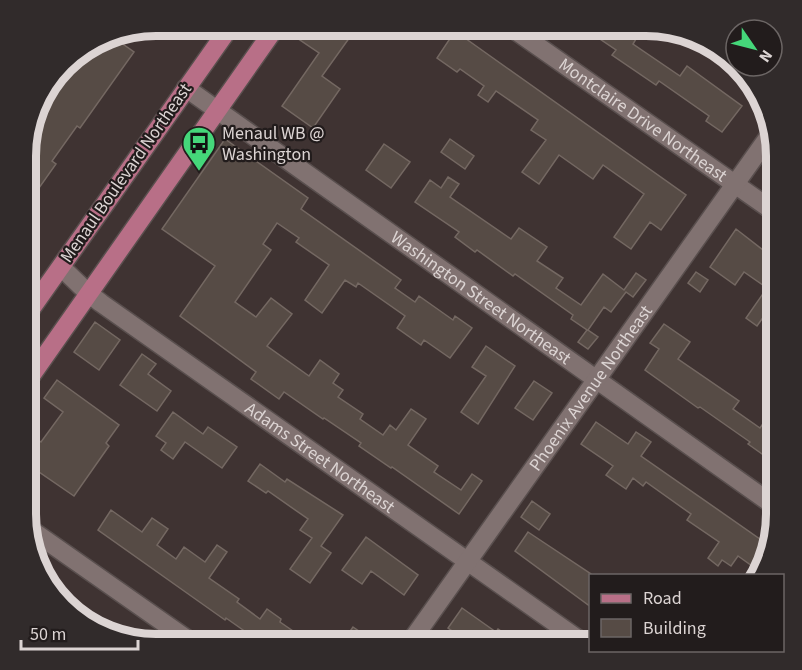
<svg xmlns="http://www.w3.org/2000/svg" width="802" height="670" font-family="'Source Sans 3',sans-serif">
<rect width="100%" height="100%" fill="#3f3332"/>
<path fill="#564b45" stroke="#746862" stroke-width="1.5" d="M 618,26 L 636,39 L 633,44 L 680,76 L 687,66 L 742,106 L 722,132 L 706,121 L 709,116 L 659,81 L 656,85 L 612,55 L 616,50 L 582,27 Z
M 303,30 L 355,30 L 322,76 L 340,89 L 313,128 L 282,106 L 319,53 L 297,38 Z
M 455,31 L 686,195 L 661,230 L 650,222 L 631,249 L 614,237 L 644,194 L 603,165 L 593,179 L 559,155 L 539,184 L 522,172 L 546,140 L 531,130 L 538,120 L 496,91 L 488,102 L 478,95 L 484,86 L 460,69 L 457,72 L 437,58 Z
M 110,35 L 134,52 L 80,128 L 77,126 L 52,161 L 56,164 L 27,205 L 27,138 L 43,91 L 70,58 Z
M 225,139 L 308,198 L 301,209 L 401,280 L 395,288 L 415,302 L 419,296 L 453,320 L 455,316 L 472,328 L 450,358 L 424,340 L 421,345 L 397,328 L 405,316 L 358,283 L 356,287 L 345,280 L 322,313 L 305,300 L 329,265 L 296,242 L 299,238 L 277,223 L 263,244 L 271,250 L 235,302 L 256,317 L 271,298 L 292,314 L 267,346 L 309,376 L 320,360 L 339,374 L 333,383 L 343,390 L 338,397 L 363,414 L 360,419 L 383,435 L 390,425 L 396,430 L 411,409 L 426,419 L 408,445 L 438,466 L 434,472 L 461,490 L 472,474 L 482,481 L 459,514 L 392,467 L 391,468 L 359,446 L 361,443 L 324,418 L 323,419 L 284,392 L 279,399 L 251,379 L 256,372 L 180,316 L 215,266 L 162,229 Z
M 450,139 L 474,156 L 465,169 L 441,152 Z
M 384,144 L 410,162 L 391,188 L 366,170 Z
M 448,177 L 459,184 L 450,197 L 511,239 L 519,228 L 547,247 L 537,261 L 563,278 L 556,288 L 581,305 L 603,274 L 624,290 L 636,273 L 646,280 L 633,297 L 626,292 L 611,312 L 604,307 L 588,330 L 598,337 L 588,349 L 578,342 L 587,330 L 571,319 L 573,315 L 515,274 L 513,276 L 477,250 L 475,252 L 455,237 L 459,232 L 415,202 L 430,180 L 441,188 Z
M 736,229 L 776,260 L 776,314 L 769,309 L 757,326 L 746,318 L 767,288 L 744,272 L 735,285 L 710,267 Z
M 696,272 L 708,280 L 700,292 L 688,283 Z
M 95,322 L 120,340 L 99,370 L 74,352 Z
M 664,324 L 690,342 L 678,359 L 739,401 L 733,409 L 760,428 L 762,425 L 776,435 L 776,448 L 769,459 L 748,444 L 750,442 L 700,407 L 698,408 L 645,370 L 659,349 L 650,343 Z
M 486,346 L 515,366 L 478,424 L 461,412 L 486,376 L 472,367 Z
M 142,354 L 156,364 L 148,374 L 171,391 L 157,411 L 120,385 Z
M 57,380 L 119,425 L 106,443 L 109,446 L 74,496 L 26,463 L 26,431 L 41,442 L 63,412 L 44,398 Z
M 534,381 L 552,393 L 533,420 L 515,408 Z
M 173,412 L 203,434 L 208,427 L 237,447 L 222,468 L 185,442 L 173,459 L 161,450 L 166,443 L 156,436 Z
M 596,422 L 628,444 L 636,432 L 651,442 L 641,456 L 770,546 L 762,573 L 738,556 L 731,566 L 722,560 L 718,566 L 708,558 L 719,542 L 687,520 L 691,514 L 646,482 L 643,486 L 633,478 L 626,489 L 606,475 L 613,466 L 581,444 Z
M 260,464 L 285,482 L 287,479 L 343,515 L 321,546 L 331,553 L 310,583 L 290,569 L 312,538 L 300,530 L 308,519 L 268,491 L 266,493 L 248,481 Z
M 532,501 L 550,514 L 539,530 L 521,517 Z
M 111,510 L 142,532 L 152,518 L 168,529 L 157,545 L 176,559 L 184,547 L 205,562 L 217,545 L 227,552 L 209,578 L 239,599 L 237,602 L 260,619 L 267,609 L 281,619 L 280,622 L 312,644 L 263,644 L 226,618 L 225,620 L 98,530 Z
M 528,532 L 591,574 L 591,607 L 515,551 Z
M 366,537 L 418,575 L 404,595 L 371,571 L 362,584 L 342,570 Z
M 462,608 L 496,632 L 498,629 L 520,644 L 471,644 L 448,628 Z
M 353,627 L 378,644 L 341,644 Z"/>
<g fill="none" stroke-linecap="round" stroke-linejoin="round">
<g stroke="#594f4e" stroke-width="21">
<g id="minor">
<path id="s1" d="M 512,28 L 776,213"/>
<path id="s2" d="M 186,88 L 776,507"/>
<path id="s3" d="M 61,267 L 88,293 L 101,303 L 585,644"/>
<path d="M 27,527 L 194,644"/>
<path id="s4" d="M 409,644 L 772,132"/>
</g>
</g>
<g stroke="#594f4e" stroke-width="21">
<path id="major" d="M 26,316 L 227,31
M 26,383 L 273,31"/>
</g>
<use href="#minor" stroke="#817271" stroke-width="18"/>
<use href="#major" stroke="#b86f87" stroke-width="18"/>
</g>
<defs>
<g id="bus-pin" transform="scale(1.725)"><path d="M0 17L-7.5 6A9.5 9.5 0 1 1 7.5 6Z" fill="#45d77a" stroke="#221c1c"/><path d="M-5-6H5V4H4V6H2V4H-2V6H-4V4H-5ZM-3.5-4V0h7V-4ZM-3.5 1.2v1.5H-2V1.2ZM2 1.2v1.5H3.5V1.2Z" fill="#111"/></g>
</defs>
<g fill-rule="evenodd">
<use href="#bus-pin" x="199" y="143"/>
</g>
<g text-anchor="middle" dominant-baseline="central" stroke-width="4.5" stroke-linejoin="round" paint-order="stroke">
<g font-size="18" fill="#dcd4d3" stroke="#221c1c">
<text stroke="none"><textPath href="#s1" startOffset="160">Montclaire Drive Northeast</textPath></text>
<text transform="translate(126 173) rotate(-55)">Menaul Boulevard Northeast</text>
<text stroke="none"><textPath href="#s2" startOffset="362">Washington Street Northeast</textPath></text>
<text stroke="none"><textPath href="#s4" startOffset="314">Phoenix Avenue Northeast</textPath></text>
<text stroke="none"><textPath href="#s3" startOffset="322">Adams Street Northeast</textPath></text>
</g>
<g font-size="18" fill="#dcd4d3" stroke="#221c1c" text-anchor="start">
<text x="222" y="133">Menaul WB @<tspan x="222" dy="21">Washington</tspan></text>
</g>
</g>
<path d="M0 0H802V670H0ZM156 36H646A120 120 0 0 1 766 156V514A120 120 0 0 1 646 634H156A120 120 0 0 1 36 514V156A120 120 0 0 1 156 36Z" fill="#312b2b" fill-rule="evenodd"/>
<path fill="none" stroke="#dcd4d3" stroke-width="8" d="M156 36H646A120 120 0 0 1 766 156V514A120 120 0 0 1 646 634H156A120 120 0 0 1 36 514V156A120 120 0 0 1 156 36Z"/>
<rect x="589" y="574" width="195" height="78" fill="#221c1c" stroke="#6c6665" stroke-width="1.5"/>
<rect x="601" y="594" width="30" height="9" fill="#b86f87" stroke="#6c6665" stroke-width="1.5"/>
<text x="643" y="604" font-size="18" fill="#dcd4d3">Road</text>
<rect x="601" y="619" width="30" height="18" fill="#564b45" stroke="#6c6665" stroke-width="1.5"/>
<text x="643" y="634" font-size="18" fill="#dcd4d3">Building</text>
<g transform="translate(754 48) rotate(125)"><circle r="28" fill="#221c1c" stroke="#6c6665" stroke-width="1.5"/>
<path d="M0-4.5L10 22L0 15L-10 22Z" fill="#45d77a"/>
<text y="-9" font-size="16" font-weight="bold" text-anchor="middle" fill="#dcd4d3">N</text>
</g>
<path d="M21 640v9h117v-9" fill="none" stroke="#dcd4d3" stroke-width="3"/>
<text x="30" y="640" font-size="18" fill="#dcd4d3" stroke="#221c1c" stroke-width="4.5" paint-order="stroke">50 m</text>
</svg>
